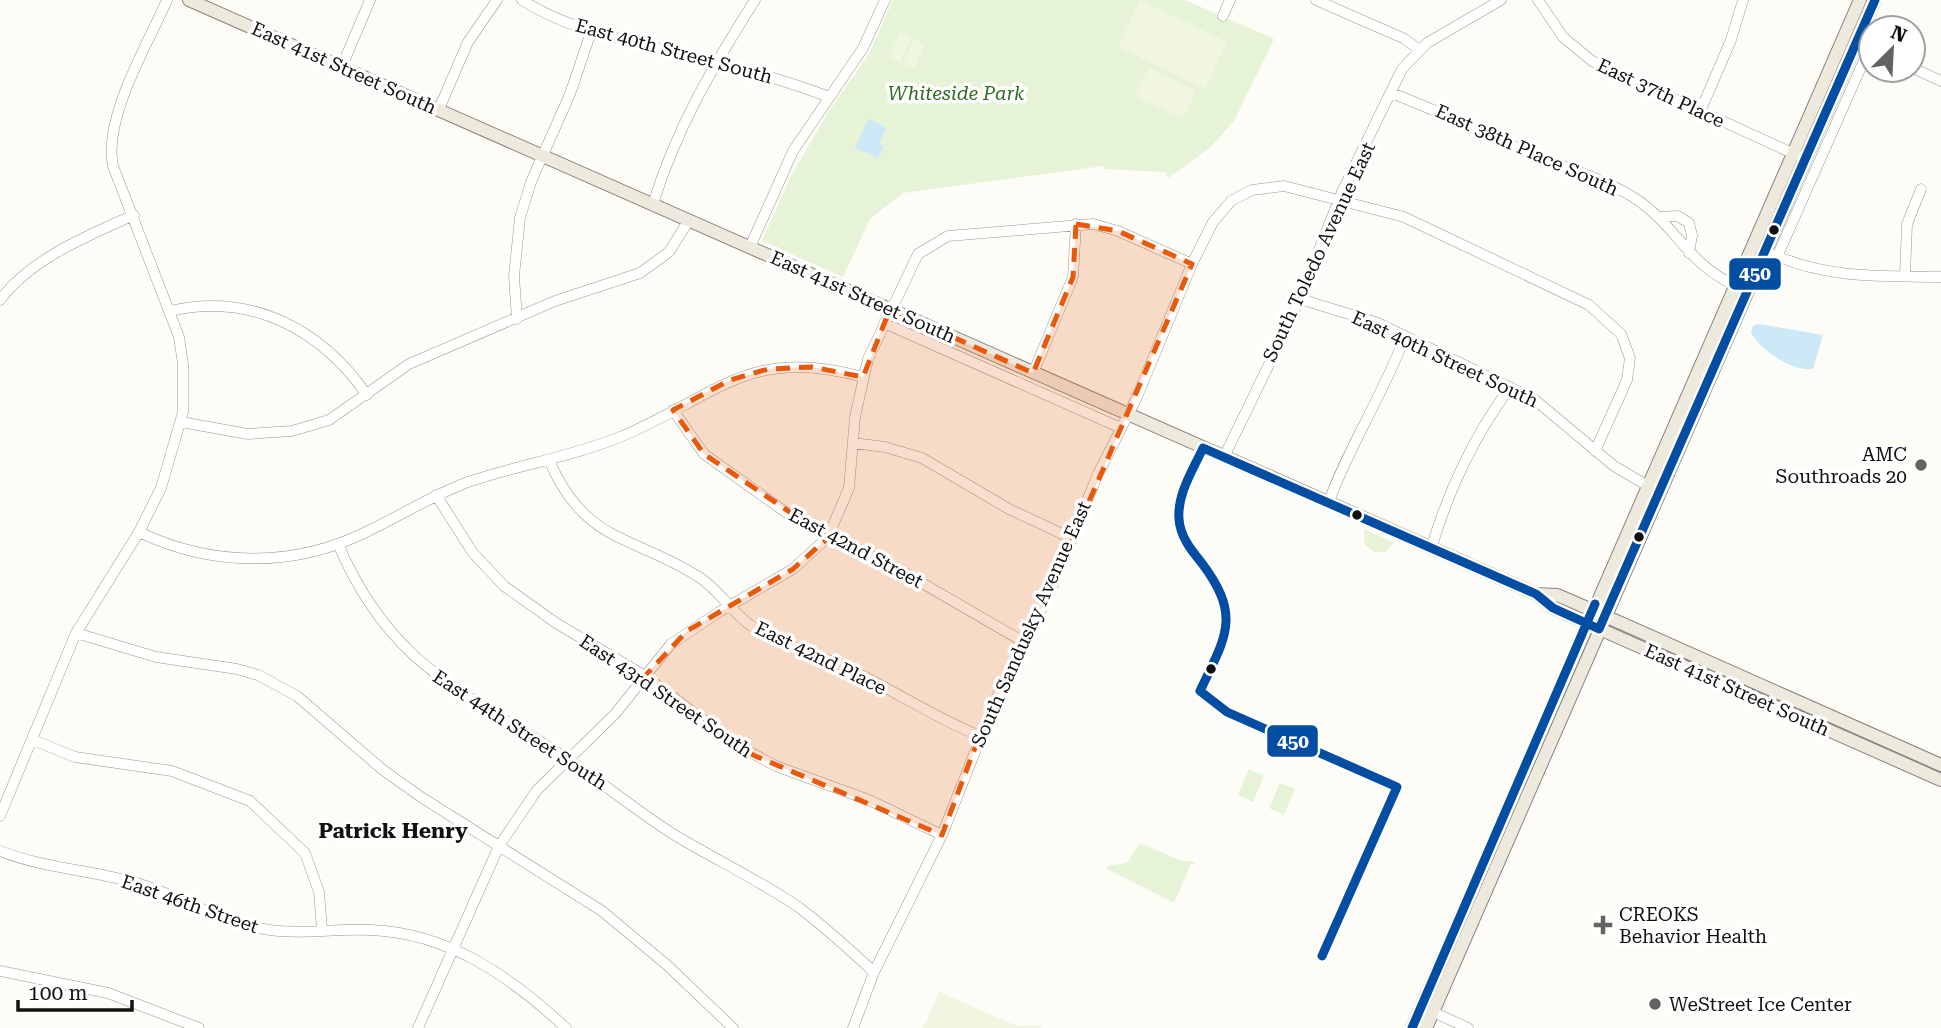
<svg xmlns="http://www.w3.org/2000/svg" width="1941" height="1028" font-family="'Roboto Serif',serif">
<rect width="100%" height="100%" fill="#fdfcf7"/>
<path fill="#e7f3d7" d="M 893,0 L 1185,0 L 1274,39 L 1234,121 L 1210,148 L 1168,178 L 1166,172 L 1104,169 L 1104,166 L 903,193 L 870,219 L 843,277 L 762,241 L 791,176 L 829,111 L 869,54 Z
M 1364,529 L 1394,543 L 1385,552 L 1374,552 L 1365,545 Z
M 1249,769 L 1264,776 L 1253,802 L 1238,795 Z
M 1280,783 L 1295,789 L 1284,815 L 1269,808 Z
M 1140,843 L 1179,860 L 1195,862 L 1195,865 L 1191,864 L 1174,903 L 1107,869 L 1107,866 L 1127,863 Z"/>
<path fill="#f0f6e1" d="M 1140,0 L 1227,42 L 1205,89 L 1118,47 Z
M 900,33 L 911,38 L 900,62 L 889,57 Z
M 914,39 L 925,44 L 914,69 L 903,64 Z
M 1149,68 L 1196,90 L 1183,119 L 1135,96 Z
M 939,992 L 1017,1026 L 1040,1025 L 1041,1028 L 923,1028 Z"/>
<path fill="#cde8f7" d="M 868,119 L 886,127 L 879,144 L 884,146 L 878,158 L 855,148 Z
M 1759,324 L 1823,335 L 1813,369 C 1793,372 1761,351 1751,333 L 1753,326 Z"/>
<g fill="none" stroke-linecap="round" stroke-linejoin="round">
<g stroke="#979795" stroke-width="11">
<path id="minor" d="M 522,0 C 567,29 617,38 669,51 C 723,64 777,77 829,97
M 1316,0 L 1405,39 L 1418,49
M 1538,0 L 1563,37 L 1592,61 L 1805,159
M 1223,16 L 1230,0
M 342,66 L 370,0
M 1913,68 L 1941,81
M 1391,93 C 1442,112 1489,136 1539,157 C 1571,170 1604,179 1633,197 C 1677,225 1686,264 1738,287
M 439,109 L 468,42 L 497,0
M 1700,112 L 1731,40 L 1743,0
M 653,204 C 676,129 713,66 755,0
M 1658,217 L 1678,216 L 1689,223 L 1692,235 L 1689,253
M 750,247 L 793,151 L 863,48 L 885,0
M 1774,255 C 1830,279 1881,276 1941,277
M 1777,257 L 1869,49
M 1905,276 L 1907,224 L 1921,189
M 1300,299 L 1378,323 L 1534,399 L 1614,466 L 1648,486
M 0,300 C 30,259 89,235 134,215
M 170,311 C 251,292 321,329 367,395
M 517,319 L 514,276 L 520,218 L 531,182 L 570,94 L 591,32
M 884,323 L 1121,428
M 1033,373 L 1073,277 L 1076,224
M 673,410 L 704,454 L 791,516 L 903,572 L 1024,642
M 181,422 L 248,434 L 292,431 L 329,420 L 409,364 L 555,301 L 640,273 L 669,252 L 689,220
M 853,443 L 885,447 L 922,458 L 1009,509 L 1073,539
M 1224,457 L 1293,315 L 1342,192 L 1402,69 L 1427,43 L 1501,0
M 549,460 C 585,544 633,535 699,577 C 719,590 731,611 750,625 C 779,644 815,653 847,668 C 892,689 933,717 980,736
M 436,495 L 473,553 L 504,586 L 556,623 L 645,676 L 735,744 L 776,766 L 869,800 L 942,835
M 1328,504 C 1349,445 1384,394 1405,336
M 139,532 C 212,567 295,568 368,531 C 402,515 433,495 468,482 C 518,465 571,457 620,437 C 716,397 748,345 863,377
M 338,544 C 391,668 465,691 569,760 C 604,784 637,811 673,834 C 714,859 757,879 797,906 C 824,926 849,949 874,972
M 1431,549 C 1449,489 1473,438 1510,387
M 76,633 L 156,657 L 237,669 L 258,675 L 297,696 L 383,770 L 421,797 L 602,911 L 667,965 L 733,1028
M 33,740 L 75,757 L 172,771 L 250,801 L 305,853 L 319,892 L 322,930
M 0,816 L 76,633 L 139,532 L 161,488 L 183,412 L 183,364 L 179,337 L 113,166 C 103,118 147,46 167,0
M 0,851 C 46,869 93,870 140,884 C 184,897 223,924 270,930 C 303,935 337,928 371,930 C 449,933 511,977 566,1028
M 0,971 L 108,993 L 199,1028
M 1433,1012 L 1468,1028
M 418,1028 L 499,846 L 537,790 L 615,714 L 671,644 L 719,612 L 793,569 L 828,537 L 849,488 L 855,417 L 868,359 L 918,254 L 948,236 L 1093,224 L 1118,231 L 1192,264
M 853,1028 L 874,972 L 942,835 L 996,699 L 1049,594 L 1098,474 L 1137,397 L 1192,264 L 1213,222 L 1231,201 L 1252,190 L 1284,186 L 1404,217 L 1589,305 L 1621,334 L 1630,358 L 1627,380 L 1595,451"/>
</g>
<g stroke="#858482" stroke-width="14">
<path id="major" d="M 189,0 L 1536,594 L 1553,608 L 1577,619 L 1941,780
M 1536,594 L 1557,595 L 1569,600 L 1941,765
M 1412,1028 L 1860,0
M 1426,1028 L 1875,0"/>
</g>
<use href="#minor" stroke="#fffffe" stroke-width="10"/>
<use href="#major" stroke="#ede9dc" stroke-width="12"/>
<g stroke="#fff" stroke-width="14">
<path id="bus-1" d="M 1322,956 L 1397,787 L 1227,712 L 1200,691 C 1226,636 1242,616 1201,562 C 1191,550 1180,536 1179,519 C 1177,494 1193,470 1203,448 L 1536,594 L 1553,608 L 1599,629 L 1875,0
M 1412,1028 L 1595,604"/>
</g>
<use href="#bus-1" stroke="#034ea2" stroke-width="9"/>
</g>
<path fill="#e8590c" fill-opacity="0.2" stroke="#e8590c" stroke-width="5" stroke-dasharray="14 9" stroke-linejoin="round" d="M 1076,224 L 1118,231 L 1192,264 L 1049,594 L 984,724 L 942,835 L 753,755 L 645,676 L 687,631 L 793,569 L 828,538 L 704,454 L 673,410 L 730,380 L 768,369 L 812,367 L 863,377 L 890,309 L 1033,373 L 1073,277 Z"/>
<g fill="#111" stroke="#fff" stroke-width="2.5">
<circle cx="1774" cy="230" r="6"/>
<circle cx="1357" cy="515" r="6"/>
<circle cx="1639" cy="537" r="6"/>
<circle cx="1211" cy="669" r="6"/>
</g>
<g fill="#646362" stroke="#fff" stroke-width="2.5">
<circle cx="1921" cy="465" r="7"/>
<path d="M1599.5 914.5h7v7h7v7h-7v7h-7v-7h-7v-7h7z"/>
<circle cx="1655" cy="1004" r="7"/>
</g>
<g text-anchor="middle" dominant-baseline="central" stroke-width="7" stroke-linejoin="round" paint-order="stroke">
<g font-size="19" fill="#111" stroke="#fff">
<text transform="translate(674 51) rotate(15)">East 40th Street South</text>
<text transform="translate(344 68) rotate(24)">East 41st Street South</text>
<text transform="translate(1661 93) rotate(25)">East 37th Place</text>
<text transform="translate(1527 150) rotate(24)">East 38th Place South</text>
<text transform="translate(1319 252) rotate(-65)">South Toledo Avenue East</text>
<text transform="translate(863 297) rotate(24)">East 41st Street South</text>
<text transform="translate(1445 359) rotate(25)">East 40th Street South</text>
<text transform="translate(856 548) rotate(28)">East 42nd Street</text>
<text transform="translate(1031 624) rotate(-66)">South Sandusky Avenue East</text>
<text transform="translate(821 658) rotate(26)">East 42nd Place</text>
<text transform="translate(1737 690) rotate(24)">East 41st Street South</text>
<text transform="translate(666 696) rotate(34)">East 43rd Street South</text>
<text transform="translate(520 730) rotate(33)">East 44th Street South</text>
<text transform="translate(190 904) rotate(19)">East 46th Street</text>
</g>
<g font-size="19" font-style="italic" fill="#2f6b1f" stroke="#fff">
<text x="956" y="93">Whiteside Park</text>
</g>
<g font-size="19" fill="#111" stroke="#fff" text-anchor="start">
<text x="1907" y="454" text-anchor="end">AMC<tspan x="1907" dy="22">Southroads 20</tspan></text>
<text x="1619" y="914">CREOKS<tspan x="1619" dy="22">Behavior Health</tspan></text>
<text x="1669" y="1004">WeStreet Ice Center</text>
</g>
<g font-size="21" font-weight="bold" fill="#111" stroke="#fff">
<text x="393" y="831">Patrick Henry</text>
</g>
</g>
<g stroke="#fff" stroke-width="2.5">
<rect x="1728" y="257" width="54" height="34" rx="7" fill="#034ea2"/>
<rect x="1266" y="724" width="53" height="34" rx="7" fill="#034ea2"/>
</g>
<g font-size="19" text-anchor="middle" font-weight="bold" fill="#fff">
<text x="1755" y="280">450</text>
<text x="1293" y="748">450</text>
</g>
<g transform="translate(1892 49) rotate(24)"><circle r="33" fill="#ffffff" stroke="#a0a0a0" stroke-width="2"/>
<path d="M0-5L12 26L0 18L-12 26Z" fill="#646362"/>
<text y="-10" font-size="19" font-weight="bold" text-anchor="middle" fill="#111111">N</text>
</g>
<path d="M18 1000v10h114v-10" fill="none" stroke="#111111" stroke-width="3.5"/>
<text x="28" y="1000" font-size="21" fill="#111111" stroke="#ffffff" stroke-width="5" paint-order="stroke">100 m</text>
</svg>
